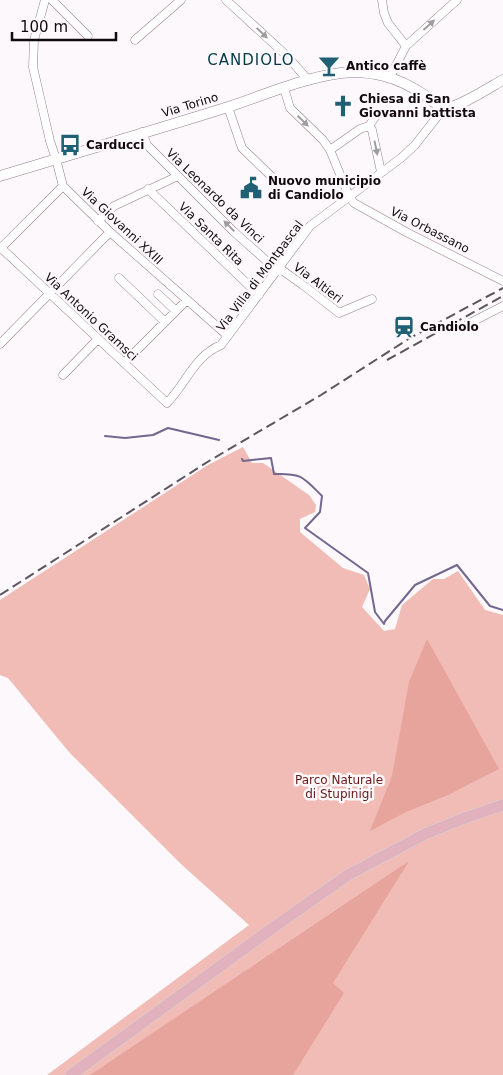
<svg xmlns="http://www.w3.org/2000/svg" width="503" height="1075" font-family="'DejaVu Sans',sans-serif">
<rect width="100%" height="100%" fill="#fdf8fb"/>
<path fill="#f0bcb5" d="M 243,447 L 252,463 L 263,463 L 309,495 L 316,505 L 315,512 L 300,519 L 300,532 L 343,568 L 364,575 L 370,589 L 362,607 L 384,631 L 395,629 L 402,605 L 433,579 L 444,579 L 458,571 L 485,610 L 503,615 L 503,1075 L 47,1075 L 249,925 L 182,865 L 69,752 L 8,678 L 0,675 L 0,600 L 208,465 Z"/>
<path fill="#e6a49c" d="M 427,639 L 499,769 L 448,795 L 406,812 L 370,831 L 392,776 L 409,682 Z
M 409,861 L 333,983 L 344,993 L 293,1075 L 90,1075 Z"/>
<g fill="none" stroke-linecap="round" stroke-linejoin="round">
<path stroke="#72688f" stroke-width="2" d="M 105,436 L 125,438 L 153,435 L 168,428 L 219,440
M 242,459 L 243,461 L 271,458 L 274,474 C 302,473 303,477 322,496 L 320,512 L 305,528 L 368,573 L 375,612 L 384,624 L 385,621 L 415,585 L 457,565 L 490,606 L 503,610"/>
<g stroke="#957e8d" stroke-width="9">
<path id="minor" d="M 45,0 L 34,40 L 33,67 L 50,141 L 56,159 L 63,186 L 110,232 L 228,336
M 52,0 L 88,36
M 226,0 L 287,56 L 308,80
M 382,0 L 384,13 L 388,23 L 406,46
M 135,40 L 181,0
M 390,77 L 406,46 L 457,0
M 284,88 L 290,108 L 323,140 L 330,150 L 349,196 L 354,203 L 408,233 L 503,281
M 228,107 L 242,148 L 273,178
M 369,126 L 372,130 L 381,172
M 142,132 L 147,145 L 233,231 L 278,271
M 330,150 L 360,129 L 369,126 L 378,113
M 148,189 L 259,295
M 98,221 L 114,206 L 178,176
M 0,247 L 167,403 C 186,384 194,356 221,345 L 310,226 L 401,158 L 415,145 L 444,108
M 0,249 L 63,186
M 279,268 L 303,285 L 339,313 L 372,299
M 119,278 L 165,322
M 158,294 L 176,311
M 468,324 L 503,306
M 0,344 L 110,232
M 124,363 L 187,300
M 63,375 L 98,339"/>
</g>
<g stroke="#957e8d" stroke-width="11">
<path id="secondary" d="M 0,176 C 76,153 152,131 228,107 C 265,95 302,78 341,73 C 372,70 397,77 423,94 C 429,98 438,107 445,108 C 456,109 492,86 503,80"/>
</g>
<g stroke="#d4d3d4" stroke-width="12">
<path id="primary" d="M 71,1075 L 274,927 L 348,875 L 425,834 L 462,819 L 503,805"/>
</g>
<use href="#minor" stroke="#fff" stroke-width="8"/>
<use href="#secondary" stroke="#fff" stroke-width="10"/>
<use href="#primary" stroke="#e2b1be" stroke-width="11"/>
<path stroke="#5d565b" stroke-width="2" stroke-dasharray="10 5" stroke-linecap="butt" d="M 387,360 L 503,296
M 0,595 L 209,461 L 321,395 L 410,338 L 503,288"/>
</g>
<defs><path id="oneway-solid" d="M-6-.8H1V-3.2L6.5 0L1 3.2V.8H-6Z" transform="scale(1.25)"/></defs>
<g fill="#a09d9f">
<use href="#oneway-solid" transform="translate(429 25) rotate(-42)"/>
<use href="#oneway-solid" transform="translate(262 33) rotate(43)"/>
<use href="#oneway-solid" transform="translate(303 121) rotate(44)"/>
<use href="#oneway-solid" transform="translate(376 148) rotate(78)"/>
<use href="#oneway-solid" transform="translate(229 226) rotate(-135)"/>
</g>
<defs>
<g id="bar-bare" transform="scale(1.725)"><path d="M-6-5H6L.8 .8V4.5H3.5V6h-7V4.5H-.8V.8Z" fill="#206075" stroke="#fdf8fb" stroke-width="2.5" paint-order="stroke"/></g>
<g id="church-bare" transform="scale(1.725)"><path d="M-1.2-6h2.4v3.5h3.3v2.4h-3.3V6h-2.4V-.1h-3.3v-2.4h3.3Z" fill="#206075" stroke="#fdf8fb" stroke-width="2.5" paint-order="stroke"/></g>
<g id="bus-bare" transform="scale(1.725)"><path d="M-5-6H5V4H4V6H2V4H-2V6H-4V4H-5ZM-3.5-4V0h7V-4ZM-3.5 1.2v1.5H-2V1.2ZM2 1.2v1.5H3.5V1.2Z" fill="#206075" stroke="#fdf8fb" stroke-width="2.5" paint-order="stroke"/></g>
<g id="civic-bare" transform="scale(1.725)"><path d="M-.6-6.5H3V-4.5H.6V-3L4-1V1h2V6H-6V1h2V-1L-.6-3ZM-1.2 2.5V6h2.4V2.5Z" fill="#206075" stroke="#fdf8fb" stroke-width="2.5" paint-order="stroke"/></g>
<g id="station-bare" transform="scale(1.725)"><path d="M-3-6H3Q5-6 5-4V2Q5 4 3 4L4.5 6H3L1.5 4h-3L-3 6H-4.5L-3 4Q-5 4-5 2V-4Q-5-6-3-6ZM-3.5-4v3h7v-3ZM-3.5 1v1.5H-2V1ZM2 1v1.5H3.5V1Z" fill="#206075" stroke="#fdf8fb" stroke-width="2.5" paint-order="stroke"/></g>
</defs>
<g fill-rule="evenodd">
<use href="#bar-bare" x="329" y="66"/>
<use href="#church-bare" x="343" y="106"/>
<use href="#bus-bare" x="70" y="145"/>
<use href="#civic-bare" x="251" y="188"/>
<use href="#station-bare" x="404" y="327"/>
</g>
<g text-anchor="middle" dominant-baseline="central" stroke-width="5" stroke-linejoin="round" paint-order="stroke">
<g font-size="12" font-weight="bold" fill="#11090e" stroke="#fdf8fb" text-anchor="start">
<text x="346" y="66">Antico caffè</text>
<text x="359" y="99">Chiesa di San<tspan x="359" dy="14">Giovanni battista</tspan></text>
<text x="86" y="145">Carducci</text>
<text x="268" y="181">Nuovo municipio<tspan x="268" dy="14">di Candiolo</tspan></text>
<text x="420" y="327">Candiolo</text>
</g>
<g font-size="12" fill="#11090e" stroke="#fdf8fb">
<text transform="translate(190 105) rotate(-17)">Via Torino</text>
<text transform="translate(215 196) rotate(44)">Via Leonardo da Vinci</text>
<text transform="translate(122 226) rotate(43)">Via Giovanni XXIII</text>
<text transform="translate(430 230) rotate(27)">Via Orbassano</text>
<text transform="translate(211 234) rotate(44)">Via Santa Rita</text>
<text transform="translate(260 276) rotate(-53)">Via Villa di Montpascal</text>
<text transform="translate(318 283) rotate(37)">Via Altieri</text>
<text transform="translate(91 317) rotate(43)">Via Antonio Gramsci</text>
</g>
<g font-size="12" fill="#651916" stroke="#fdf8fb">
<text x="339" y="780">Parco Naturale<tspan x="339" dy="14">di Stupinigi</tspan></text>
</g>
<g font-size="15" letter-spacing="1" fill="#003949" stroke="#fdf8fb">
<text x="251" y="60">CANDIOLO</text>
</g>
</g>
<path d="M12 32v8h104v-8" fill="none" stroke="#11090e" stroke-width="2.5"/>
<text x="20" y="32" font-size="15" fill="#11090e" stroke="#fdf8fb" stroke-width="4" paint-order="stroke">100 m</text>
</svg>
